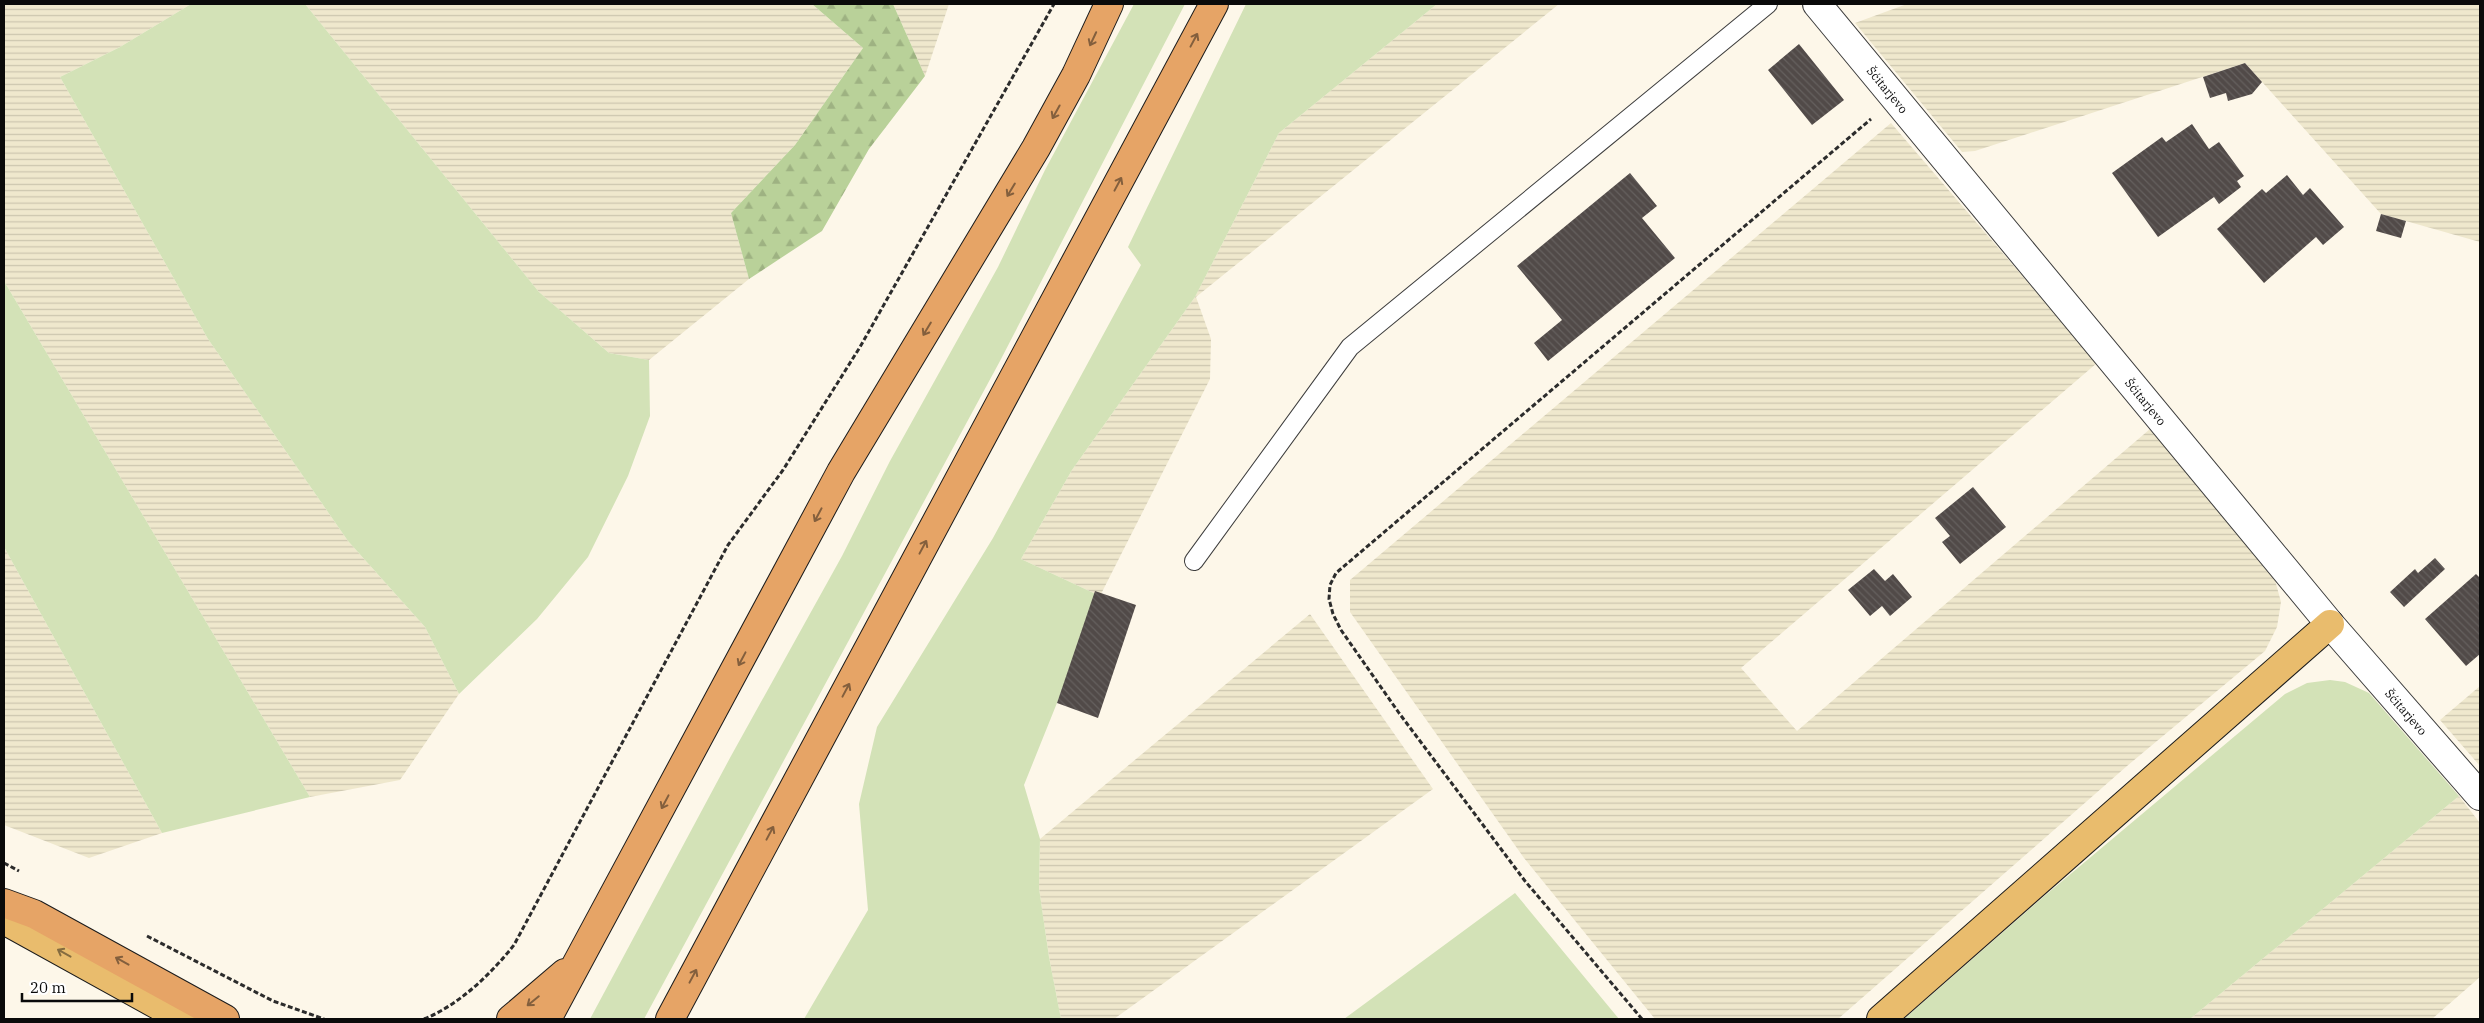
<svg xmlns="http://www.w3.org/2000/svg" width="2484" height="1023" font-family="'IBM Plex Serif',serif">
<defs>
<pattern id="farmland-rules" width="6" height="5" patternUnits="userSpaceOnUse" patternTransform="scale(1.25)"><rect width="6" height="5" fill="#efe8cd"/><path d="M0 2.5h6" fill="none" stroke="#ccc6af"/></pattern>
<pattern id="forest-firs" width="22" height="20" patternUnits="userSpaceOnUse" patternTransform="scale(1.25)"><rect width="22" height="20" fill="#b9d199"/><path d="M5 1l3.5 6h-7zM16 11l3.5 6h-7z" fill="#9eb282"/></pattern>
<pattern id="building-back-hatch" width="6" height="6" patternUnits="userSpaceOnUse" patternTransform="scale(1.25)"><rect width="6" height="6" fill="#514a48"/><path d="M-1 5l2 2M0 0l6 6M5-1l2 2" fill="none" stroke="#65605e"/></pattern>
</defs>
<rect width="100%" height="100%" fill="#fdf7e9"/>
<path fill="url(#farmland-rules)" d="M 4,4 L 191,4 L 120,47 L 60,77 L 208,339 L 348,541 L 425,627 L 459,694 L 400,780 L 310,797 L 4,281 Z
M 305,4 L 812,4 L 863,48 L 795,145 L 731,213 L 749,279 L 649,360 L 609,353 L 539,292 Z
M 893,4 L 949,4 L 925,76 Z
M 1437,4 L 1559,4 L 1196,297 L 1211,339 L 1210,379 L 1100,596 L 1021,559 L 1072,470 L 1195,297 L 1279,133 Z
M 1907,4 L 2480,4 L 2480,242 L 2381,214 L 2245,63 L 1975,151 L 1962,152 L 1855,23 Z
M 1891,123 L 2097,363 L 1741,668 L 1797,731 L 2150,429 L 2275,580 L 2281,602 L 2277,627 L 2265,651 L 2127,766 L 1838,1019 L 1655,1019 L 1524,858 L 1350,612 L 1350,580 Z
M 4,547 L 162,833 L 89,858 L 4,825 Z
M 1310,614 L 1433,789 L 1114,1019 L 1061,1019 L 1049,957 L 1039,888 L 1040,839 Z
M 2480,686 L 2480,766 L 2440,720 Z
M 2459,796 L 2480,823 L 2480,977 L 2432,1019 L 2190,1019 Z"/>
<path fill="#d3e2b7" d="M 191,4 L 305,4 L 539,292 L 609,353 L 649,360 L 650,416 L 628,476 L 588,557 L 537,619 L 459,694 L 425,627 L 348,541 L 208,339 L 60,77 L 120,47 Z
M 1134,4 L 1185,4 L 1000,361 L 644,1019 L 590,1019 L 731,756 L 842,556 L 890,461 L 998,267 L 1045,170 Z
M 1246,4 L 1437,4 L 1279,133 L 1195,297 L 1072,470 L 1021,559 L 1100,596 L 1024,785 L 1040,839 L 1039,888 L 1049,957 L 1061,1019 L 804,1019 L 868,910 L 859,804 L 877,727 L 993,538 L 1141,265 L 1128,247 Z
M 4,281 L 310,797 L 162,833 L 4,547 Z
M 2330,680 L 2345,682 L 2369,693 L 2459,796 L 2190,1019 L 1904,1019 L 2042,898 L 2285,694 L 2307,683 Z
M 1515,893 L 1619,1019 L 1344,1019 Z"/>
<path fill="url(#forest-firs)" d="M 812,4 L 893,4 L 925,76 L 869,149 L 822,231 L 749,279 L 731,213 L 795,145 L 863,48 Z"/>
<path fill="url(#building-back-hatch)" d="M 1799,44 L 1844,100 L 1812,125 L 1768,70 Z
M 2245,63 L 2262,82 L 2252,94 L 2228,101 L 2226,93 L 2210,98 L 2203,77 Z
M 2192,124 L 2209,149 L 2219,142 L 2244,176 L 2237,181 L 2241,187 L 2219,204 L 2214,197 L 2158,237 L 2112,173 L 2162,137 L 2166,142 Z
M 1630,173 L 1657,206 L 1642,218 L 1675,258 L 1548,361 L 1534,343 L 1562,320 L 1517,266 Z
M 2287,175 L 2303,195 L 2310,188 L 2344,227 L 2323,245 L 2316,237 L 2264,283 L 2217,229 L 2262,189 L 2266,193 Z
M 2381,214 L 2406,221 L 2401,238 L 2376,231 Z
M 1973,487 L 2006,527 L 1960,564 L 1942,542 L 1950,536 L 1935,518 Z
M 2435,558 L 2445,569 L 2404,607 L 2390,592 L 2415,569 L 2418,573 Z
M 1874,569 L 1885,581 L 1893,574 L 1912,597 L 1890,616 L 1882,606 L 1870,616 L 1848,590 Z
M 2476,574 L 2480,578 L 2480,654 L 2466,666 L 2425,619 Z
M 1095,591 L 1136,605 L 1098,718 L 1057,703 Z"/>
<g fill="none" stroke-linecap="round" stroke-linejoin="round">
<g stroke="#3d3d3d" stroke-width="20">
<path id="service" d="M 1194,561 L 1350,347 L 1768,4"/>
</g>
<g stroke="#3d3d3d" stroke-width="30">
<g id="minor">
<path id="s1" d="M 1817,4 L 2330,624 L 2480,796"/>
</g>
</g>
<g stroke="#1b1b1b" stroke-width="30">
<path id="primary" d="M 4,920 L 183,1019
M 1881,1019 L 2330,624"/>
</g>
<g stroke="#1b1b1b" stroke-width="30">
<path id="trunk" d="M 4,903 L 34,914 L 225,1019
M 511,1019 L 565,973
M 547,1019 L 841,472 L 1036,148 L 1076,75 L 1109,4
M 670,1019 L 1214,4"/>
</g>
<path stroke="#2c2c2c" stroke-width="3" stroke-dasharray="5 2.5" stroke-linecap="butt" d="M 4,863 L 19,871
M 147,936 L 273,1001 L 324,1019
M 424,1019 C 459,1005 491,974 514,945 L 728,545 L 783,470 L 860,347 L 1054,4
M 1642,1019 L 1525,881 L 1399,713 L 1341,630 L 1333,614 L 1329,599 L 1330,585 L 1336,573 L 1871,119"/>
<use href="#service" stroke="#fff" stroke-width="18"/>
<use href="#minor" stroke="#fff" stroke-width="28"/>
<use href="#primary" stroke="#e9bc6d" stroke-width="28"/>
<use href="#trunk" stroke="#e6a466" stroke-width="28"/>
</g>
<defs><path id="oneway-shaft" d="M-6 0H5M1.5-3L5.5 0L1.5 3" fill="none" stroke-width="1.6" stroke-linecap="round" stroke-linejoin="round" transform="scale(1.25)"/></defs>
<g stroke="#835f3d">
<use href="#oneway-shaft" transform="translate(1093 39) rotate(115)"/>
<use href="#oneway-shaft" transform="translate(1194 40) rotate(-62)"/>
<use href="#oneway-shaft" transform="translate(1056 112) rotate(119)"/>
<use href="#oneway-shaft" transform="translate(1118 184) rotate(-62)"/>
<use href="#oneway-shaft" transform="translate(1011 190) rotate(121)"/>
<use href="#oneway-shaft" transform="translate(927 329) rotate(121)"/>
<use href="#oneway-shaft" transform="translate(818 515) rotate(118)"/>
<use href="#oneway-shaft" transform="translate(923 547) rotate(-62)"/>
<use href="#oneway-shaft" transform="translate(742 659) rotate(118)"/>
<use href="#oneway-shaft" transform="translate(846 690) rotate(-62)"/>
<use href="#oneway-shaft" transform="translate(665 802) rotate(118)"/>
<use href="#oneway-shaft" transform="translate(770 833) rotate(-62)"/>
<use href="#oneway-shaft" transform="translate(122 961) rotate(-151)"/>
<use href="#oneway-shaft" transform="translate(693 976) rotate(-62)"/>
<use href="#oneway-shaft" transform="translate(533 1001) rotate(141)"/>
</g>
<use stroke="#856c40" href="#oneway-shaft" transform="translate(64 953) rotate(-151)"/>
<g text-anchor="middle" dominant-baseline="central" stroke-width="5" stroke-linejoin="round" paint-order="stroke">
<g font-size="12" fill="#0a0a0a" stroke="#fff">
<text stroke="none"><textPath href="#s1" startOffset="111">Šćitarjevo</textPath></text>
<text stroke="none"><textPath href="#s1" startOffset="516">Šćitarjevo</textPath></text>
<text stroke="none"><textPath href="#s1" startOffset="921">Šćitarjevo</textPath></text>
</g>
</g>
<rect width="2484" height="1023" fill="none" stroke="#0a0a0a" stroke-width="10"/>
<path d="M22 993v8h110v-8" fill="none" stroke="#0a0a0a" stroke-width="2.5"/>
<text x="30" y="993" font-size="15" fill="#0a0a0a" stroke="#ffffff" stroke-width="4" paint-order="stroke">20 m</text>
</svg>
